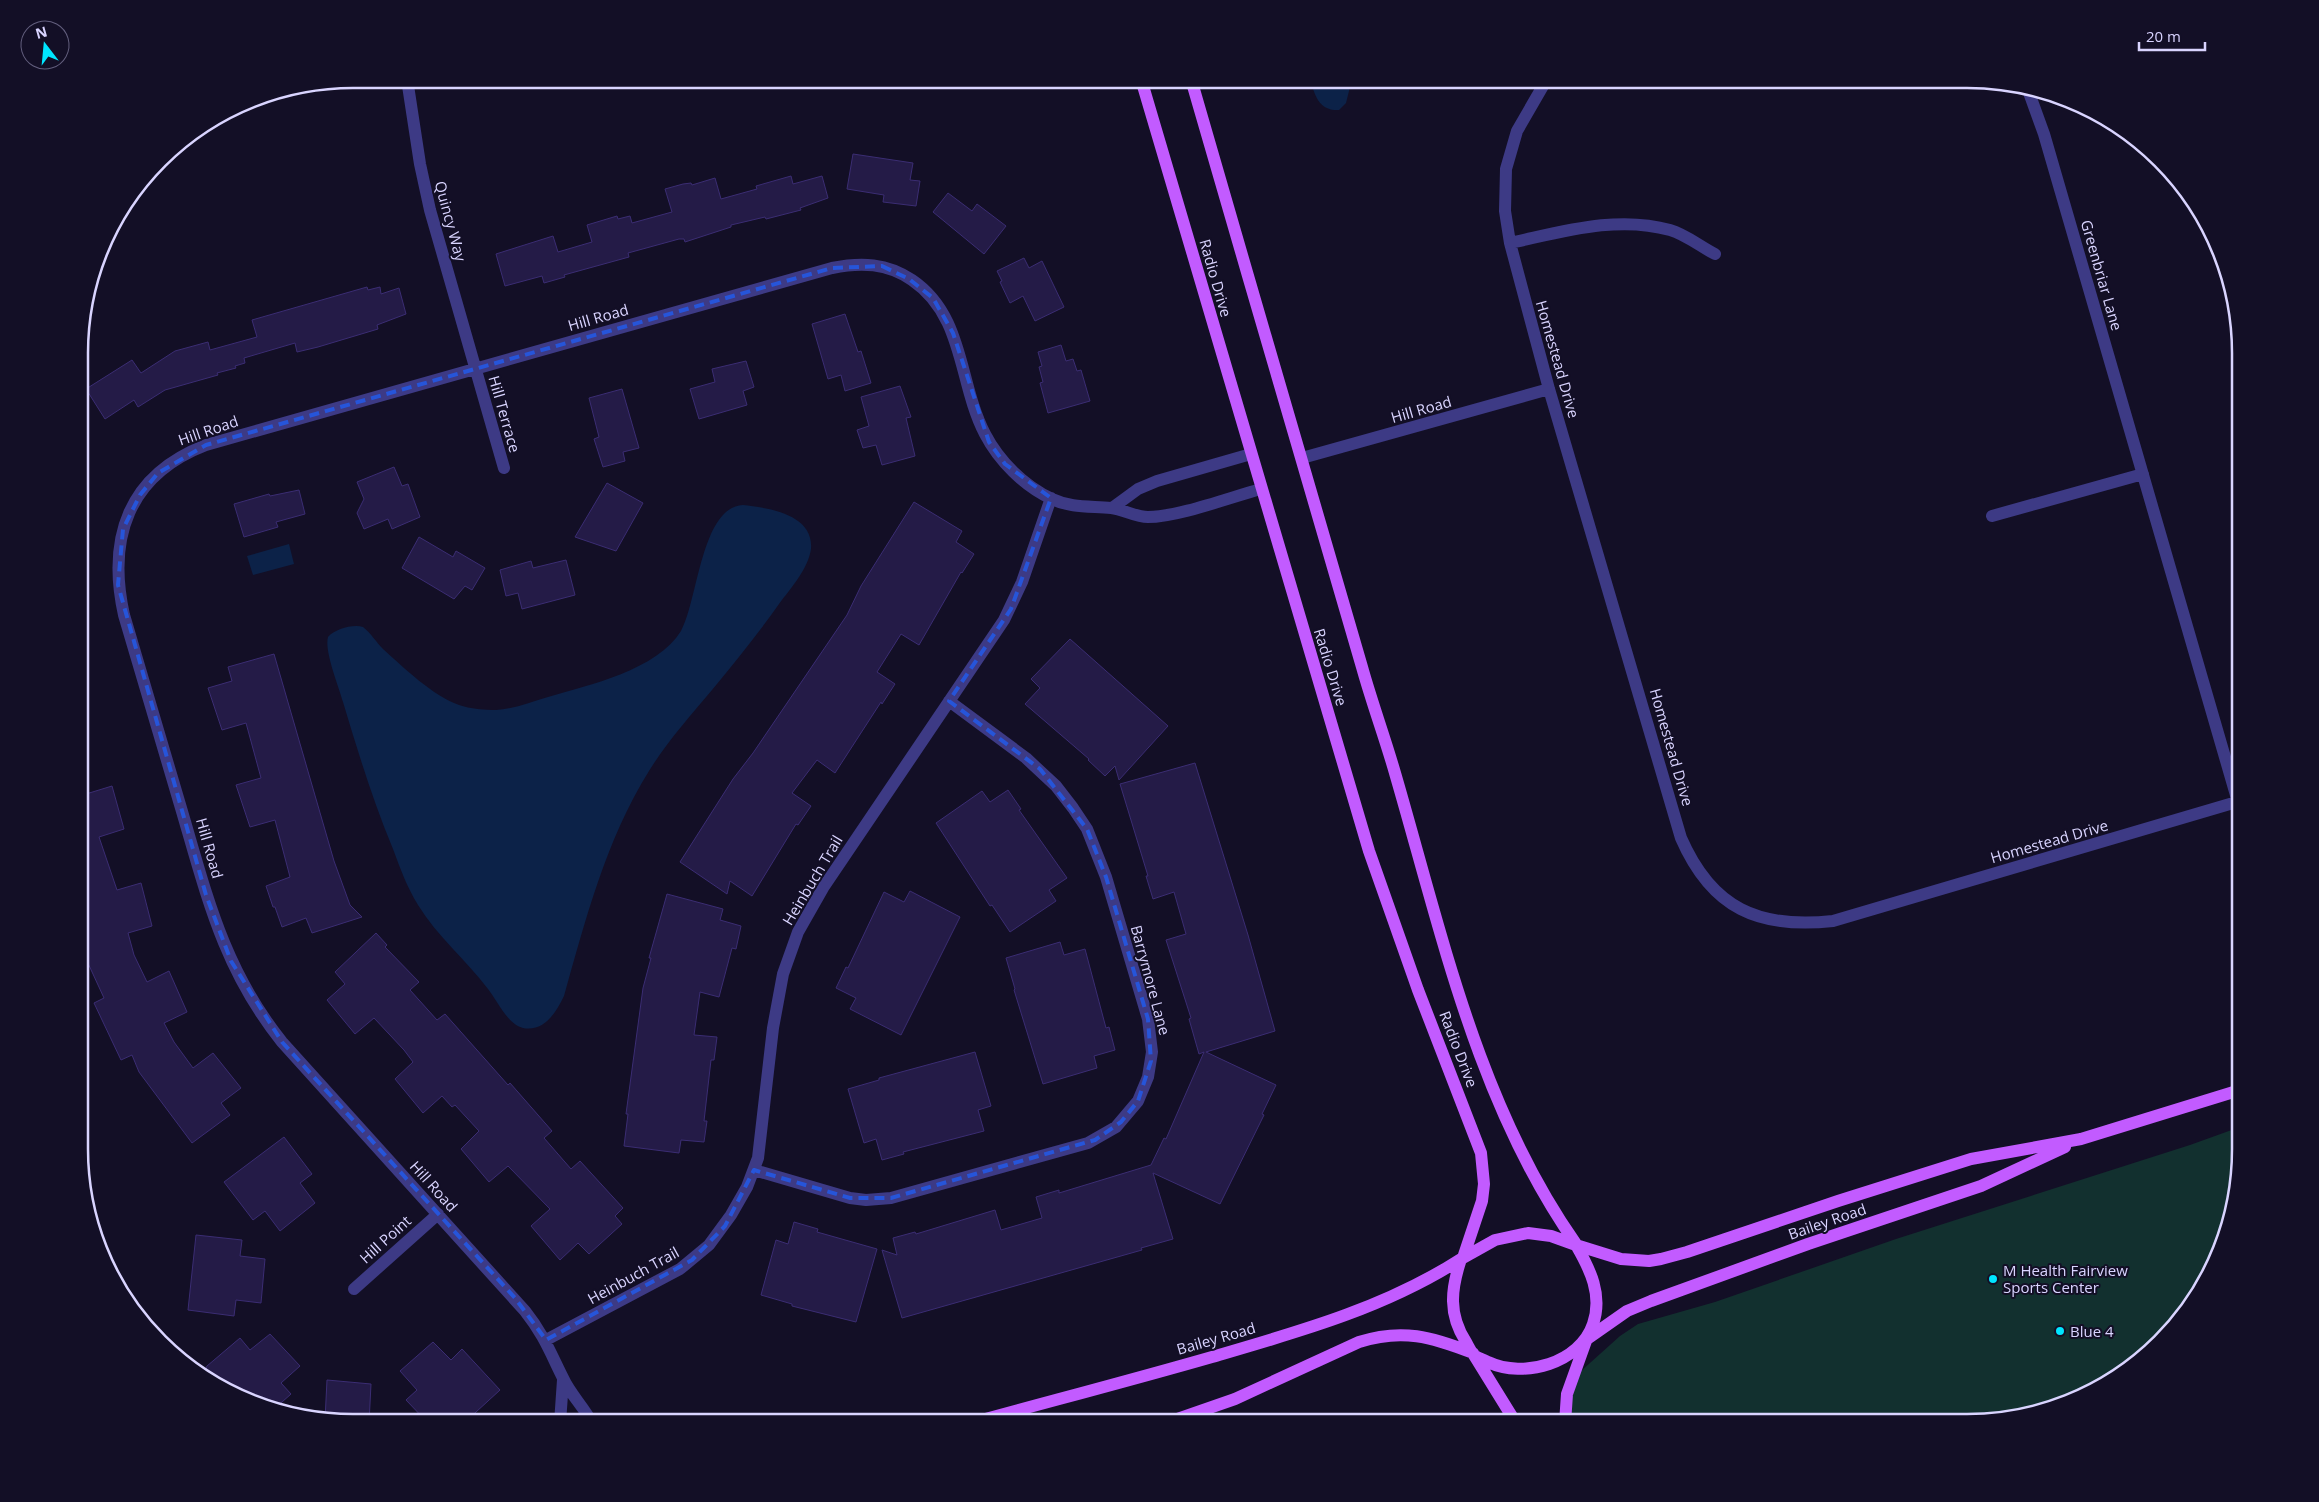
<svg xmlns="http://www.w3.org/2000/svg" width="2319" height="1502" font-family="'Open Sans',sans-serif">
<rect width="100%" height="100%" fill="#130f26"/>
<path fill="#12302f" d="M 2240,1127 L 2240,1167 L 2226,1237 L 2194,1301 L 2160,1343 L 2103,1387 L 2037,1414 L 1984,1423 L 1565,1423 L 1571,1380 L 1620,1336 L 1638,1324 L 1715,1302 L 1896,1239 L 2190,1145 Z"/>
<path fill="#0c2248" d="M 1310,79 L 1352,79 L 1346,103 L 1339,110 C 1319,111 1315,96 1310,79 Z
M 743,505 C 768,508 814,514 811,549 C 808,569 791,588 779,604 C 758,634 735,662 712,690 C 690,716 667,742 649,771 C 606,840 586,918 564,996 C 556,1012 545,1032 523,1028 C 508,1025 497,1000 488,989 C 466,960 437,936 418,905 C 407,887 400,868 393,849 C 373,801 358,752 343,702 C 339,687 324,651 328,637 C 335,629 353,624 363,627 C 371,633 376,642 383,649 C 403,667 433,696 459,705 C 470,709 485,710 496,710 C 514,709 531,702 548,697 C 589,685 657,670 681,631 C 698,601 701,507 743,505 Z
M 289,544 L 294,564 L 253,575 L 247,556 Z"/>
<path fill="#241b47" stroke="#3b2d73" d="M 853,154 L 913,163 L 910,180 L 920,181 L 916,206 L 883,202 L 884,195 L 847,189 Z
M 791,176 L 793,184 L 822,176 L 828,198 L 800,208 L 801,210 L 766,219 L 765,217 L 731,225 L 731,227 L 685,242 L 684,239 L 679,239 L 628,253 L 629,257 L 564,275 L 565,277 L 544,283 L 542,276 L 505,286 L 496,254 L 553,236 L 558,252 L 592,242 L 587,225 L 617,216 L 618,219 L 630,216 L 632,223 L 672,212 L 665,189 L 683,184 L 691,183 L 692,185 L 715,178 L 721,199 L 757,189 L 756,186 Z
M 948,193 L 972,211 L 977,204 L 1006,226 L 984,254 L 933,212 Z
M 1024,258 L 1029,268 L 1042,261 L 1064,307 L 1035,321 L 1023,296 L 1010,303 L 1000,282 L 1002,281 L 997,271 Z
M 367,287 L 368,290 L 380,287 L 381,294 L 399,288 L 406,314 L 377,325 L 378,329 L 318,347 L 297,352 L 295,343 L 244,358 L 245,363 L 235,366 L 236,368 L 217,373 L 218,375 L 165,390 L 138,407 L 134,400 L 105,419 L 86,389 L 132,360 L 141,373 L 175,351 L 208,342 L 210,350 L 257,337 L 252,320 Z
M 845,314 L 858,352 L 861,351 L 871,383 L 845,391 L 841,375 L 828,379 L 812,324 Z
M 1061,345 L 1066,361 L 1073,359 L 1077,371 L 1081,370 L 1090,401 L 1048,413 L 1040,383 L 1043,382 L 1039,367 L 1042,366 L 1038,352 Z
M 746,361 L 754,387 L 743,391 L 747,405 L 699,419 L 690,389 L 715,382 L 712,369 Z
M 900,386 L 911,417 L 906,418 L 915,456 L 882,465 L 876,445 L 863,448 L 857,430 L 869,426 L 861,397 Z
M 622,389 L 639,448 L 623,452 L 625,461 L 603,467 L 594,439 L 599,437 L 589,398 Z
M 394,467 L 402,486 L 408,484 L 420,517 L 392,529 L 388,519 L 364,529 L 357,513 L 364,499 L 357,482 Z
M 607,483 L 643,503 L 616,551 L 575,537 Z
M 299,490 L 305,514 L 276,522 L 278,527 L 244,537 L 234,504 L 269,494 L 270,496 Z
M 914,502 L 962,531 L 956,542 L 974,554 L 962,573 L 961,572 L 919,645 L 901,634 L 877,672 L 895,684 L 882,704 L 881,702 L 835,773 L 817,760 L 792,793 L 811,806 L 798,825 L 796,824 L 752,896 L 730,881 L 727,894 L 680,862 L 733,779 L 753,753 L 847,615 L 861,586 Z
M 419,537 L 453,557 L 456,551 L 485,568 L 472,590 L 465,586 L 454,599 L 402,568 Z
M 566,560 L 575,595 L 522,609 L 518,593 L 506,596 L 500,570 L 531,561 L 533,568 Z
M 1070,639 L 1168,726 L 1119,780 L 1115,766 L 1105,776 L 1088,760 L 1089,759 L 1025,704 L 1040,688 L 1031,679 Z
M 274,654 L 334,861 L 350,905 L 362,917 L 312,933 L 306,918 L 282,927 L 275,907 L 273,907 L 266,886 L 290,877 L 275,820 L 250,827 L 236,785 L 261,778 L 246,723 L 222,730 L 208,688 L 232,681 L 228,667 Z
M 1195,763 L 1248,935 L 1275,1031 L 1206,1052 L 1276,1085 L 1262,1114 L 1264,1115 L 1220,1204 L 1153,1173 L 1173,1239 L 1141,1248 L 1142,1250 L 902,1318 L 882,1250 L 897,1255 L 893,1238 L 915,1232 L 916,1234 L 995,1210 L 1001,1230 L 1042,1218 L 1036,1197 L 1059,1190 L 1059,1193 L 1151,1165 L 1164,1138 L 1166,1139 L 1204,1052 L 1199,1054 L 1189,1019 L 1191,1018 L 1166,940 L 1186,934 L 1174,892 L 1153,899 L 1146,876 L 1148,876 L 1120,784 Z
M 112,786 L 124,829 L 99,837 L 117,890 L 141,883 L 152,926 L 128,933 L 134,955 L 147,982 L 169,971 L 187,1012 L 164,1023 L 174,1042 L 193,1068 L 213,1053 L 241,1088 L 221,1103 L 230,1115 L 192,1143 L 139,1072 L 132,1055 L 121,1060 L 94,1003 L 104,998 L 87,961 L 81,963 L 81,791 L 85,791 L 86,794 Z
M 1008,790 L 1021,809 L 1019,810 L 1067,878 L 1049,890 L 1056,901 L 1010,932 L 992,905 L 990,906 L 936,823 L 982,791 L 990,802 Z
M 910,891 L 960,917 L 901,1035 L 850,1009 L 856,998 L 836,988 L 846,967 L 848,968 L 884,892 L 904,902 Z
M 667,894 L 723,909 L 720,920 L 741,926 L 736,949 L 732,948 L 719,997 L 700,992 L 694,1035 L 717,1037 L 714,1060 L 711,1060 L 704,1121 L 707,1121 L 704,1142 L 681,1140 L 679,1153 L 624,1146 L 628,1114 L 626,1114 L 643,988 L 651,958 L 649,958 Z
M 376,933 L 387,945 L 385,947 L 419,982 L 410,990 L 437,1020 L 445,1014 L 508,1085 L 510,1083 L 552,1131 L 544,1138 L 571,1169 L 580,1161 L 623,1208 L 615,1216 L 622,1224 L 589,1254 L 578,1243 L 560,1260 L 531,1226 L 550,1209 L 508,1166 L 489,1182 L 461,1149 L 479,1131 L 455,1105 L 452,1107 L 442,1096 L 423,1113 L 395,1079 L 413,1062 L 404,1050 L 374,1018 L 355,1034 L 327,1000 L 345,984 L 335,972 Z
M 1060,942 L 1064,955 L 1085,949 L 1106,1028 L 1109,1027 L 1115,1050 L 1094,1056 L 1097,1068 L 1043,1084 L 1014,990 L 1015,989 L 1006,958 Z
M 975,1052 L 991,1106 L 978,1110 L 984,1131 L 903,1152 L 904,1154 L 882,1160 L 876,1139 L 864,1143 L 848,1089 L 879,1080 L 879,1078 Z
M 284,1137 L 312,1174 L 300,1183 L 315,1203 L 280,1231 L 265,1211 L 253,1220 L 224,1182 Z
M 794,1222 L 818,1229 L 817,1232 L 877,1249 L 856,1322 L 792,1306 L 792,1304 L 761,1295 L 776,1240 L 788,1244 Z
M 196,1235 L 242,1240 L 240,1256 L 265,1259 L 261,1303 L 236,1300 L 234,1316 L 188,1310 Z
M 270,1334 L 300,1366 L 281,1383 L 291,1394 L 273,1410 L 208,1380 L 213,1376 L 206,1368 L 207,1366 L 240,1338 L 250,1350 Z
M 433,1342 L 451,1360 L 462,1349 L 500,1390 L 464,1423 L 428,1423 L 406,1400 L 417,1390 L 400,1371 Z
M 327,1380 L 371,1384 L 369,1423 L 325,1420 Z"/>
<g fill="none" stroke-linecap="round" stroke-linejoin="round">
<path stroke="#3d3a85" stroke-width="12" d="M 407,79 L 420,164 L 430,210 L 504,468
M 1547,79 L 1517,131 L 1506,169 L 1505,211 L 1510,243 L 1549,389 L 1681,838 C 1712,909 1759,929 1833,921 L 2240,801
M 2027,87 L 2044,134 L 2238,802
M 1510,243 C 1562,232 1617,215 1670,230 C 1685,234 1701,247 1715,254
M 1302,458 L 1549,389
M 1112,508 L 1138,489 L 1157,481 L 1251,454
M 1992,516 L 2143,474
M 754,1170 L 850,1198 L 866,1200 L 891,1198 L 1088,1143 L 1116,1127 L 1138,1101 L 1148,1077 L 1152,1052 L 1148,1019 L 1106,877 L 1087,829 L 1073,808 L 1056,786 L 1026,758 L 949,701
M 354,1289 L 438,1214
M 546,1340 L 680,1269 L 709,1245 L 731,1215 L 747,1187 L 758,1158 L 773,1028 L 783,974 L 798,932 L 823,888 L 1004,620 L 1022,582 L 1051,498
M 560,1423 L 563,1380
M 592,1423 C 584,1407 570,1394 563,1378 C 550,1352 544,1335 525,1311 L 282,1042 C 223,968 207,896 181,808 C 162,743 143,679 124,615 C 107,538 128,475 206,445 L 832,268 C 861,262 887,263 912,280 C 965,316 958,382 985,434 C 999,461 1024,486 1052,499 C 1071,508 1090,506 1111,508 C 1123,509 1135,517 1148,517 C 1178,517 1231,497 1261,489"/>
<path stroke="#c25bff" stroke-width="12" d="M 1141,79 L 1369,851 L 1418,990 L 1481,1153 L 1484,1184 L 1482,1201 L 1463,1258
M 1191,79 C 1248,275 1304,471 1362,667 C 1372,703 1385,738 1395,773 C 1442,934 1478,1105 1576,1244
M 1528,1233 L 1551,1236 L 1576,1245 C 1590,1269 1603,1295 1593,1324 C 1580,1363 1524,1379 1488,1362 C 1484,1360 1478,1358 1474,1355 C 1471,1352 1468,1346 1466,1342 C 1448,1314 1451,1289 1461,1259 L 1495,1240 Z
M 1576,1245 L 1621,1259 L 1649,1261 L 1661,1259 L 1687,1252 L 1838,1201 L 1971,1159 L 2081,1139 L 2240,1090
M 1587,1339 L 1627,1311 L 1651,1301 L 1808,1244 L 1981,1186 L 2065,1147
M 1474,1355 L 1516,1423
M 971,1423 C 1051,1401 1132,1380 1212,1357 C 1298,1332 1385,1308 1461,1259
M 1166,1423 L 1235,1399 L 1359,1342 C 1402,1328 1432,1337 1473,1353
M 1565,1423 L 1567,1394 L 1586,1341"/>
</g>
<path fill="none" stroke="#2655da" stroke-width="4" stroke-dasharray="10 6" stroke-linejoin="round" d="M 882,266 L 909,279 L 933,298 L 953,333 L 989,442 L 1005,464 L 1051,498 L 1011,609 L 949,701 L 1040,769 L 1087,829 L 1106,877 L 1148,1019 L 1151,1061 L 1138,1101 L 1121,1122 L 1095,1140 L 891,1198 L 850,1198 L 754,1170 L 725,1226 L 692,1260 L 546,1340 L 515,1298 L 282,1042 L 231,961 L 206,895 L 118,585 L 123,529 L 140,495 L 158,473 L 206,445 L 832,268 Z"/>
<g fill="#00e5ff" stroke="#130f26" stroke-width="2">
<circle cx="1993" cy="1279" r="5"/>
<circle cx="2060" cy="1331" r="5"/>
</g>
<g text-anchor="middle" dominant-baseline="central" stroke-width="4" stroke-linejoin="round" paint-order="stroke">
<g font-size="15" fill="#d9d4ff" stroke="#130f26">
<text transform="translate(451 221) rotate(75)">Quincy Way</text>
<text transform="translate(2102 275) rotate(74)">Greenbriar Lane</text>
<text transform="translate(1216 278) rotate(74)">Radio Drive</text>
<text transform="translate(598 317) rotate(-16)">Hill Road</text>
<text transform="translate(1558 359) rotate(74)">Homestead Drive</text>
<text transform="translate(1421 409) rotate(-16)">Hill Road</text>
<text transform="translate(505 414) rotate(74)">Hill Terrace</text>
<text transform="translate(208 430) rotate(-19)">Hill Road</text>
<text transform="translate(1331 667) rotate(73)">Radio Drive</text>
<text transform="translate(1672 747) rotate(74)">Homestead Drive</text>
<text transform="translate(2049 841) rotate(-16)">Homestead Drive</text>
<text transform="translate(210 848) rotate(74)">Hill Road</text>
<text transform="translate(812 880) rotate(-59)">Heinbuch Trail</text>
<text transform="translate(1151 980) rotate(75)">Barrymore Lane</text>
<text transform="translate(1459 1049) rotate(69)">Radio Drive</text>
<text transform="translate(434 1186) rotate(48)">Hill Road</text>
<text transform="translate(1827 1221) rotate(-19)">Bailey Road</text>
<text transform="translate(385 1239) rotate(-42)">Hill Point</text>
<text transform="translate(633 1275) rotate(-29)">Heinbuch Trail</text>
<text transform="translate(1216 1338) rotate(-16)">Bailey Road</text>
</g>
<g font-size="15" fill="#d9d4ff" stroke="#130f26" text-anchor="start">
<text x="2003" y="1270">M Health Fairview<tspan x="2003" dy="17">Sports Center</tspan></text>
<text x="2070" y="1331">Blue 4</text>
</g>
</g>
<path d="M0 0H2319V1502H0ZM353 88H1967A265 265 0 0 1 2232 353V1149A265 265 0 0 1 1967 1414H353A265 265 0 0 1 88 1149V353A265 265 0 0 1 353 88Z" fill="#130f26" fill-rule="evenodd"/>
<path fill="none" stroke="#d9d4ff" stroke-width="2.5" d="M353 88H1967A265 265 0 0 1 2232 353V1149A265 265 0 0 1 1967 1414H353A265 265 0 0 1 88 1149V353A265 265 0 0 1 353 88Z"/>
<g transform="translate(45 45) rotate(344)"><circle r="24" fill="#130f26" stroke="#625e7d"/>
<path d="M0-4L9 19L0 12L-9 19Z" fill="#00e5ff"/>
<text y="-8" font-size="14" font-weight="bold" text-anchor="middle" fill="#d9d4ff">N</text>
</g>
<path d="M2139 42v8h66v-8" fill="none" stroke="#d9d4ff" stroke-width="2.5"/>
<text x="2146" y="42" font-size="15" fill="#d9d4ff" stroke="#130f26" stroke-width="4" paint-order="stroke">20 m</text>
</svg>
